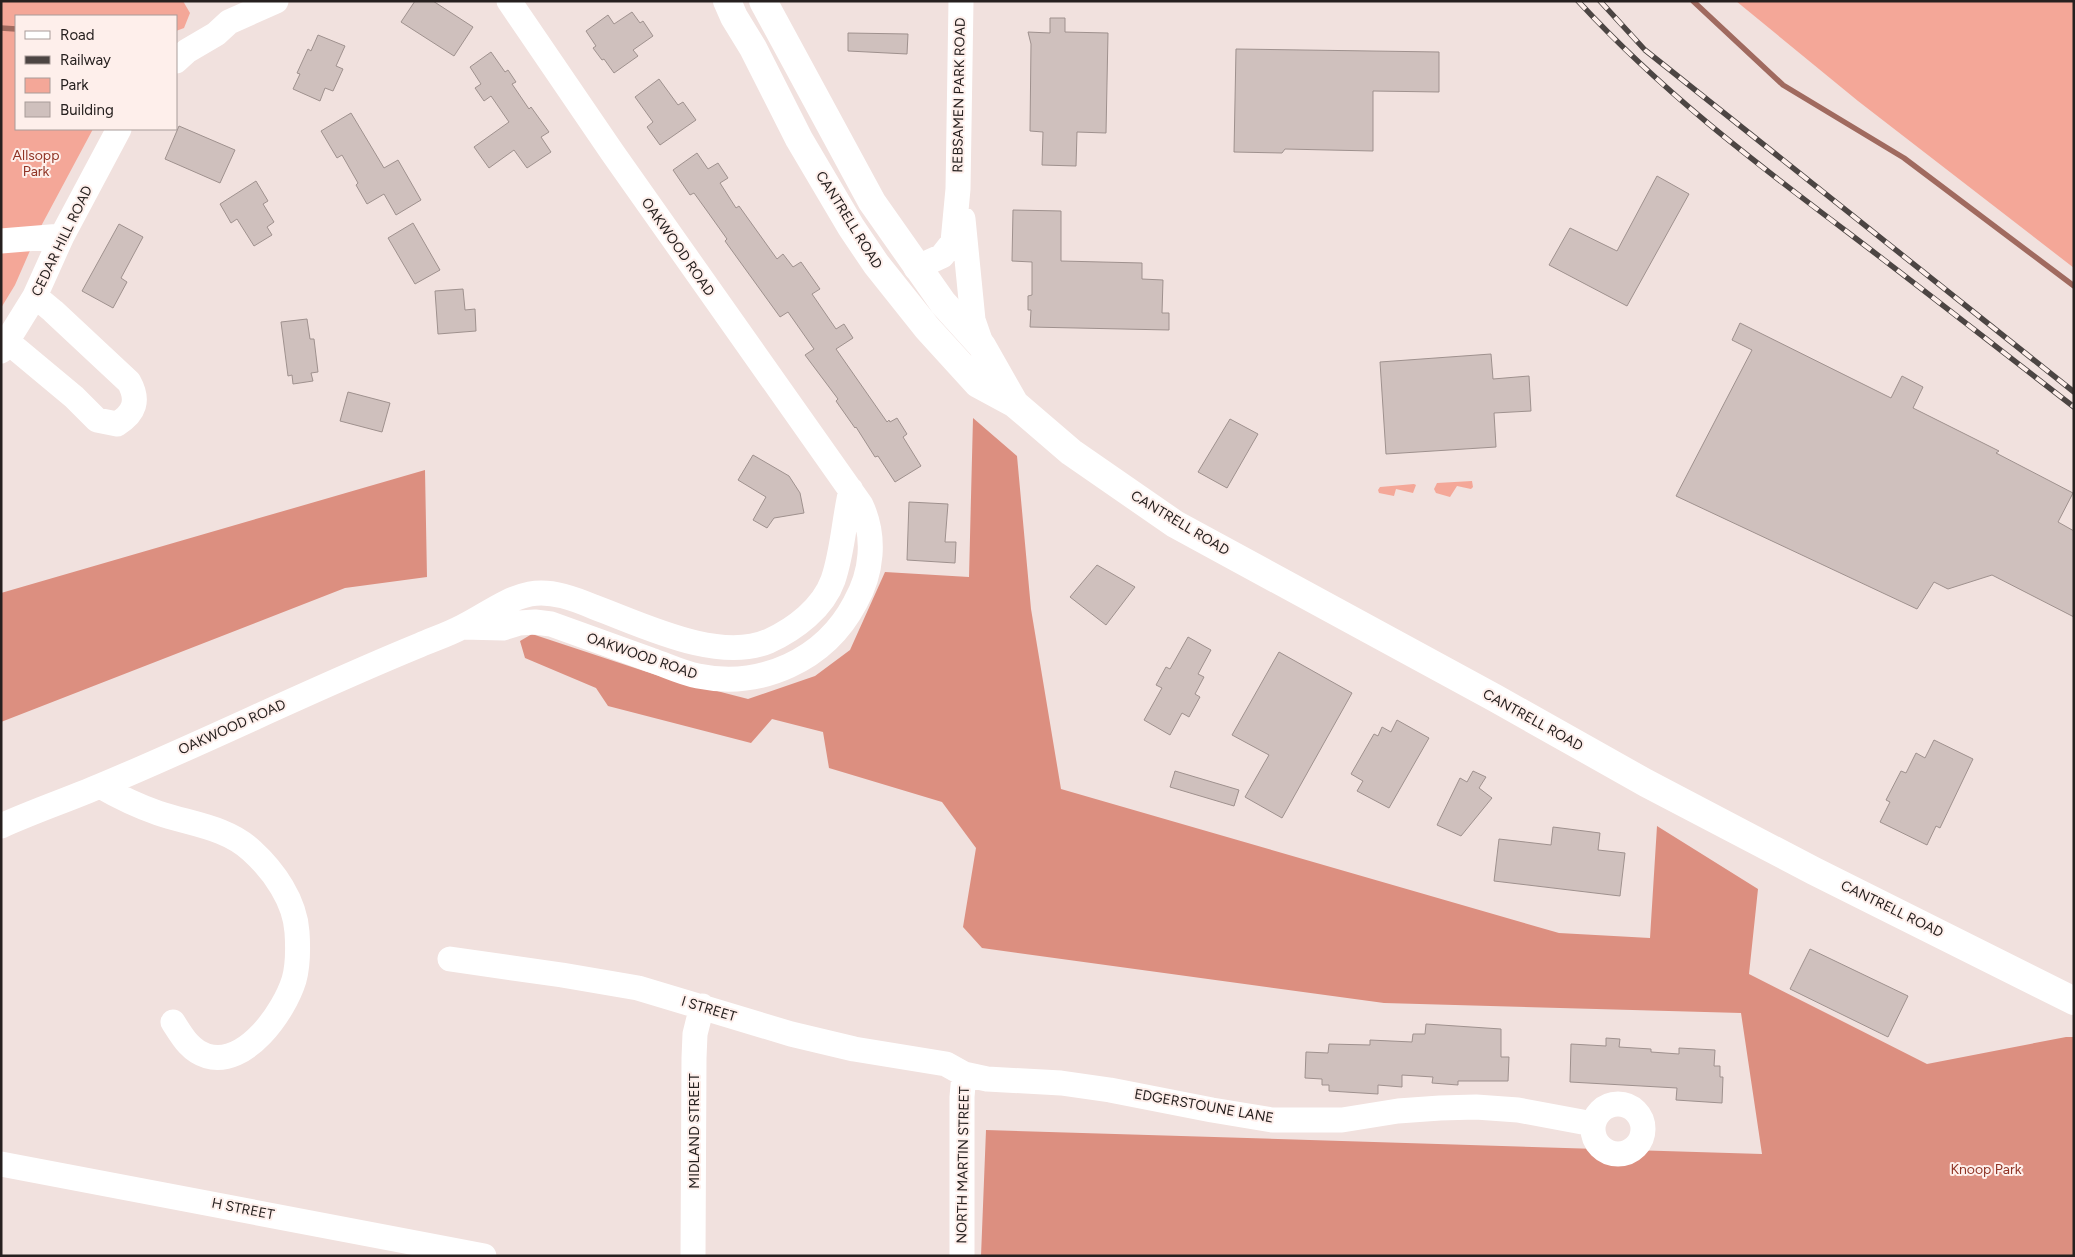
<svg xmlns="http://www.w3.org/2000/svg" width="2075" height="1257" font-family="Figtree,sans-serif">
<rect width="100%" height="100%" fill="#f1e1de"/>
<path fill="#f4a798" d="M 1,1 L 183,1 L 190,13 L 184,28 L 176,31 L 176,16 L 16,16 L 16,129 L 93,129 L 39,230 L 15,285 L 1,308 Z
M 1736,1 L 2074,1 L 2074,268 L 1858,101 Z
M 1472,481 L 1473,487 L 1471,489 L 1457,486 L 1450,497 L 1436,493 L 1434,489 L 1437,483 Z
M 1414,484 L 1416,485 L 1413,493 L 1396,489 L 1394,496 L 1379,493 L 1378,490 L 1380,487 Z"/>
<path fill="#dc8f80" d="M 973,418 L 1017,456 L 1031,609 L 1061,789 L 1559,933 L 1650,938 L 1657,826 L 1758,889 L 1749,974 L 1927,1064 L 2066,1037 L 2074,1037 L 2074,1256 L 981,1256 L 986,1130 L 1762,1154 L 1741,1013 L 1384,1003 L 982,948 L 963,927 L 976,848 L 942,802 L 829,768 L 823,732 L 772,719 L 751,743 L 608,706 L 596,688 L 525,658 L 520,641 L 532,634 L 659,676 L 748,699 L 815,676 L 850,650 L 885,572 L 969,577 Z
M 425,470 L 427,577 L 345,588 L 1,722 L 1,593 Z"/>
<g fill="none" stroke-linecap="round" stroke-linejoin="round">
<path stroke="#a06a5f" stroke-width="5.5" d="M 1693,1 L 1783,85 L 1904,158 L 2074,286
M 1,28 L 16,29"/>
</g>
<path fill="#cfc0bd" stroke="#9f918e" d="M 415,1 L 433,1 L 473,27 L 454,56 L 401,22 Z
M 632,12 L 640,23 L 643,21 L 653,36 L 633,50 L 638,56 L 614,73 L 604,59 L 602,60 L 593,48 L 596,46 L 586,31 L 608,15 L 614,24 Z
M 1050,18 L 1065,18 L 1065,32 L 1108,33 L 1106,133 L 1077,132 L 1076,166 L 1042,165 L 1043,132 L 1030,131 L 1031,44 L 1028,32 L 1050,33 Z
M 848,33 L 908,34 L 907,54 L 848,51 Z
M 318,35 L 345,46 L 336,66 L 343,69 L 333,91 L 325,88 L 320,101 L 293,89 L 300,74 L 297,73 L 308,49 L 311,51 Z
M 1236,49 L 1439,52 L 1439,92 L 1373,91 L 1373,151 L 1285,149 L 1282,153 L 1234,152 Z
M 491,52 L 505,72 L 508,70 L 516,82 L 512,84 L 529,109 L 531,107 L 549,132 L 541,137 L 551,152 L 527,168 L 514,150 L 489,168 L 474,147 L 509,122 L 491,96 L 484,101 L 475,88 L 481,84 L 470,67 Z
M 659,79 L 678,105 L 683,102 L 696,120 L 660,145 L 647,127 L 653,122 L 635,97 Z
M 351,113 L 384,168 L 398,160 L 421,200 L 396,215 L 384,194 L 367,204 L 356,185 L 358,183 L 342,155 L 337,158 L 321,131 Z
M 179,126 L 235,150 L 220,183 L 165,159 Z
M 697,153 L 708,169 L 718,163 L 728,178 L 720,183 L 736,208 L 739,206 L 777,259 L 783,254 L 793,267 L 801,262 L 820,289 L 812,294 L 836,329 L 844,324 L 853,338 L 836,349 L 887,422 L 889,420 L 890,422 L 897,418 L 907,434 L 903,437 L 921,466 L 895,482 L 878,456 L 875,457 L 856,427 L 855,428 L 836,401 L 838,399 L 805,355 L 814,349 L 788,312 L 780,317 L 725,241 L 727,239 L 707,211 L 694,193 L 690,195 L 673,170 Z
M 1657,176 L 1689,194 L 1627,306 L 1549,265 L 1570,228 L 1617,251 Z
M 256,181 L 268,201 L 263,204 L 274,222 L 267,227 L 272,235 L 254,246 L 237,219 L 231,223 L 220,204 Z
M 1013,210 L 1061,211 L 1061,261 L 1142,263 L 1142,279 L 1163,280 L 1162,313 L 1169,313 L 1169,330 L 1030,327 L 1031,310 L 1028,310 L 1028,296 L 1032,295 L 1032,262 L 1012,261 Z
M 413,223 L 440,270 L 415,284 L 388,238 Z
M 119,224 L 143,237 L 121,278 L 127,282 L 113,308 L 82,291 Z
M 463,289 L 465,310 L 475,309 L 476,331 L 438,334 L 435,291 Z
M 307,319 L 310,339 L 314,339 L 318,372 L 311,373 L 313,381 L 293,384 L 292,375 L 288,376 L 281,322 Z
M 1740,323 L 1891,398 L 1902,376 L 1923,387 L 1913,408 L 1999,451 L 1996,453 L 2073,493 L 2058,522 L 2074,531 L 2074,617 L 1992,575 L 1948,589 L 1934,582 L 1917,609 L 1676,496 L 1752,350 L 1732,340 Z
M 1491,354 L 1493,379 L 1529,376 L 1531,411 L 1494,413 L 1496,447 L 1386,454 L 1380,362 Z
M 348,392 L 390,403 L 382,432 L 340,421 Z
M 1230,419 L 1258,434 L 1227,488 L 1198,472 Z
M 753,455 L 789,476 L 800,493 L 804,513 L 774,518 L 767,528 L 753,520 L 766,497 L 738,480 Z
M 909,502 L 948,504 L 945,542 L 956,542 L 955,563 L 907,560 Z
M 1097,565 L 1135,587 L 1106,625 L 1070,597 Z
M 1188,637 L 1211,650 L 1198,674 L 1204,677 L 1195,694 L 1200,697 L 1189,717 L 1182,713 L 1170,735 L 1144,720 L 1162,688 L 1156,685 L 1166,667 L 1170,669 Z
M 1279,652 L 1352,693 L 1282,818 L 1245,797 L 1269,755 L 1232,735 Z
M 1397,720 L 1429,738 L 1389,808 L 1357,791 L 1363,781 L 1351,774 L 1374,734 L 1378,736 L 1382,727 L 1391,732 Z
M 1934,740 L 1973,759 L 1940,828 L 1936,826 L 1927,845 L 1880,822 L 1890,802 L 1886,800 L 1901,771 L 1906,773 L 1916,753 L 1925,758 Z
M 1175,771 L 1239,790 L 1234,806 L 1170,787 Z
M 1473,771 L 1486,777 L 1479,788 L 1492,798 L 1461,836 L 1437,825 L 1460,778 L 1467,782 Z
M 1553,827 L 1600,833 L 1598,850 L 1625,853 L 1620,896 L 1494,881 L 1499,839 L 1551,845 Z
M 1810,949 L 1908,996 L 1888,1037 L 1790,989 Z
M 1426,1024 L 1501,1029 L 1501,1057 L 1509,1057 L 1508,1081 L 1458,1081 L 1458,1085 L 1432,1083 L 1433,1077 L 1402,1075 L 1402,1087 L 1378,1085 L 1378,1094 L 1329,1091 L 1329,1085 L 1322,1085 L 1322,1079 L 1305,1078 L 1306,1052 L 1328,1053 L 1329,1044 L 1370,1045 L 1370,1040 L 1412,1042 L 1413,1034 L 1425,1034 Z
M 1606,1038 L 1620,1039 L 1619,1047 L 1651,1049 L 1651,1052 L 1679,1054 L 1679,1048 L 1715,1050 L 1714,1066 L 1720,1066 L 1720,1077 L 1723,1077 L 1722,1103 L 1676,1100 L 1677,1088 L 1570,1082 L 1571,1044 L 1606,1046 Z"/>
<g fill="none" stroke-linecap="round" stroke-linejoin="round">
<path stroke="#fff" stroke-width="25" d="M 176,61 L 187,51 L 216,34 L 229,22 L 276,1
M 963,219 L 973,320 L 982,346
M 1,241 L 62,236
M 916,268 L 942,256 L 953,242 L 958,189 L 961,1
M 8,342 L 74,397 L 97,420 L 117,424 C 135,413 139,400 129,382 L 53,311 L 35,296
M 1,351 L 35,296 L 62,236 L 119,129
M 463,627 L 503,628 L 519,623 L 535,622 L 551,624 C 584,636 618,648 651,660 C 666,665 682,673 698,676 C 761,689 825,660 855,603 C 872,573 876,537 861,505 L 612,152 L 509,1
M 100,786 C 119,797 138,806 158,813 C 190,824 227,827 252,851 C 274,871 295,901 297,932 C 298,947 298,966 294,980 C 284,1012 246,1067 207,1056 C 190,1051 182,1036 173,1022
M 1,826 C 34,811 67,800 100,786 C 208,741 312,689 420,645 C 434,639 449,634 462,627 C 485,616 505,599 530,594 C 552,590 575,599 594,607 C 643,625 718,663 769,641 C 795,629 823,608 833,580 C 843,551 844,519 851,490
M 450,959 L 562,975 L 638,988 L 791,1034 L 854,1049 L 946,1064 L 964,1074 L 987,1079 L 1061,1083 L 1110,1090 L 1212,1110 L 1272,1120 L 1342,1120 L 1398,1111 L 1440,1108 L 1476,1107 L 1518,1110 L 1593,1124
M1593 1129a25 25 0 1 1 50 0a25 25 0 1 1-50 0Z
M 1,1164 L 484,1256
M 693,1256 L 694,1058 L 695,1034 L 702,1006
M 962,1256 L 962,1097 L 964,1074"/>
<path stroke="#fff" stroke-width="28" d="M 727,1 L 734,17 L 753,48 L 799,139 L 851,227 L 876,264 L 927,328 L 978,384 L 1015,404 L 1071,452 L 1175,524 L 1495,698 L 1646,783 L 1814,871 L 2074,1001
M 763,1 L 872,202 L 943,303 L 982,346 L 1015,404"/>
<g stroke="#4c4543" stroke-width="5.5">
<path id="rail" d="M 1578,1 C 1661,91 1753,161 1850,234 C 1925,291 1999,349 2074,407
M 1600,1 L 1645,50 L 2074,392"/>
</g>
<use href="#rail" stroke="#feefeb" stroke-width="4" stroke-dasharray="11" stroke-linecap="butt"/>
</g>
<g text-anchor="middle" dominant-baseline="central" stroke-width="4" stroke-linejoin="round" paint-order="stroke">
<g font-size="14" fill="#26201f" stroke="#feefeb">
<text transform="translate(959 95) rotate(-89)">REBSAMEN PARK ROAD</text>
<text transform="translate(849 220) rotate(58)">CANTRELL ROAD</text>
<text transform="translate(62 241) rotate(-64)">CEDAR HILL ROAD</text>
<text transform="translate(678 247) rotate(55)">OAKWOOD ROAD</text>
<text transform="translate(1180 523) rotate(31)">CANTRELL ROAD</text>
<text transform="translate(642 656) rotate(19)">OAKWOOD ROAD</text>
<text transform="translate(1533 720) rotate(29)">CANTRELL ROAD</text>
<text transform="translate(232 727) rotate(-24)">OAKWOOD ROAD</text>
<text transform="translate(1892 909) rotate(26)">CANTRELL ROAD</text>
<text transform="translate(709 1009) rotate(17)">I STREET</text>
<text transform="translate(1204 1106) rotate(10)">EDGERSTOUNE LANE</text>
<text transform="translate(694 1131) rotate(-90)">MIDLAND STREET</text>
<text transform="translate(963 1165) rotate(-89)">NORTH MARTIN STREET</text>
<text transform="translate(243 1209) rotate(11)">H STREET</text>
</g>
<g font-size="14" fill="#8f3324" stroke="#feefeb">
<text x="36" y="155">Allsopp<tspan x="36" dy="16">Park</tspan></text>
<text x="1986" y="1169">Knoop Park</text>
</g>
</g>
<rect width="2075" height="1257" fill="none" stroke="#26201f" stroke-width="5"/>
<rect x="15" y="15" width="162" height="115" fill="#feefeb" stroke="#a89c99"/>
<rect x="25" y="31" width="25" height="8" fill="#ffffff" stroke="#a89c99"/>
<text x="60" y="40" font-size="15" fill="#26201f">Road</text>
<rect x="25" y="56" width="25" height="8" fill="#4c4543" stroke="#a89c99"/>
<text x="60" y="65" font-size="15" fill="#26201f">Railway</text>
<rect x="25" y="78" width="25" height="15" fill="#f4a798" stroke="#a89c99"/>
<text x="60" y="90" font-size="15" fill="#26201f">Park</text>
<rect x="25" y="102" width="25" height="15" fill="#cfc0bd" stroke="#a89c99"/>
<text x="60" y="115" font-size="15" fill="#26201f">Building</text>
</svg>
